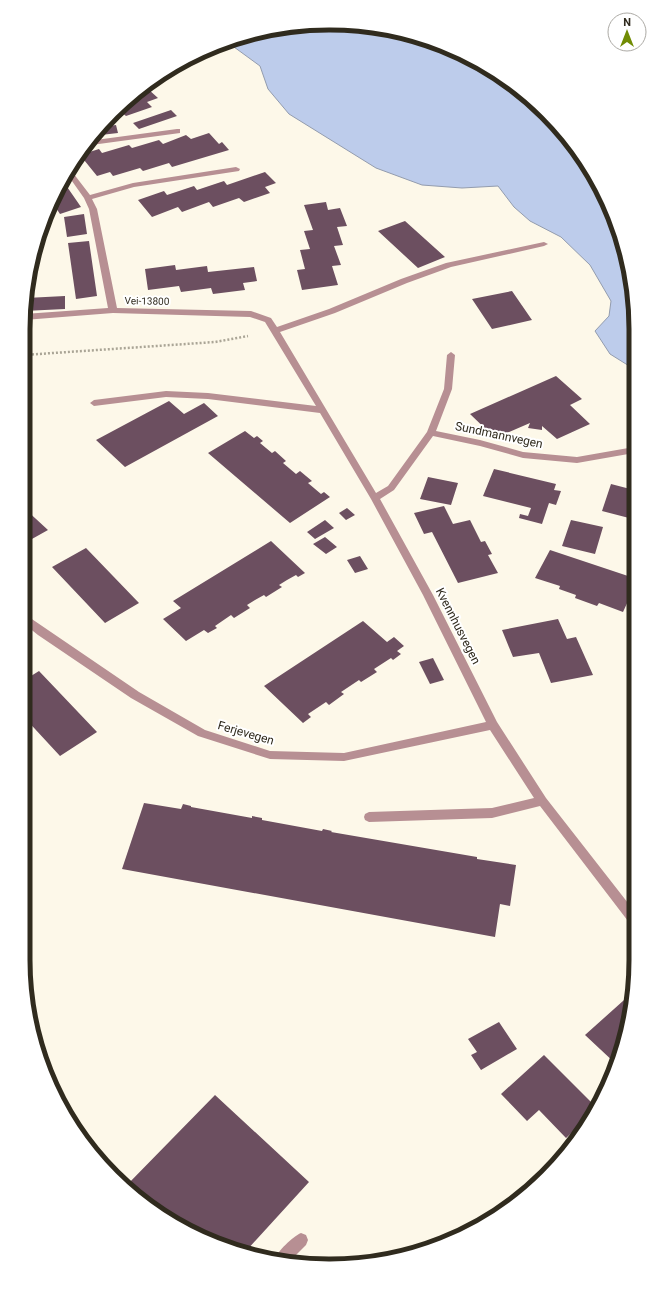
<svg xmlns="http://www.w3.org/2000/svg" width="659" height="1289" font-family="Roboto,sans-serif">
<rect width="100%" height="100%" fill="#fdf8e9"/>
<path fill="#bdcceb" stroke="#939cae" d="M 349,24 L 409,33 L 465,55 L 531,99 L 573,143 L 613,212 L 633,289 L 634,369 L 610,354 L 595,331 L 609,316 L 611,301 L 590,265 L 561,237 L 530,221 L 514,207 L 498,186 L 462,188 L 422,185 L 376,168 L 289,114 L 268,89 L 260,66 L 234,47 L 217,45 L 231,39 L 289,26 Z"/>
<path fill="#6c4f60" d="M 148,89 L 158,98 L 147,102 L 152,107 L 126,116 L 121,112 L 113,114 L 127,99 L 136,93 Z
M 171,110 L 177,116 L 139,129 L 133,123 Z
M 116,125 L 118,133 L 92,136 L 101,127 Z
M 209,133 L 219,144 L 222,142 L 229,150 L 172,167 L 169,163 L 143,171 L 140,168 L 113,176 L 110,172 L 97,176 L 80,155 L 99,149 L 102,153 L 129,145 L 132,148 L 159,140 L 163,144 L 186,135 L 191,139 Z
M 265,172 L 276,183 L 265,187 L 270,193 L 244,202 L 239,198 L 213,207 L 209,202 L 182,212 L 178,207 L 152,217 L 138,200 L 164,191 L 167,195 L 194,186 L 197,190 L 224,181 L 227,185 Z
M 63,181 L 81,207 L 60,214 L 52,202 Z
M 326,202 L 328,210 L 340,208 L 347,226 L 337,227 L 343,245 L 334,246 L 341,265 L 332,266 L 338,285 L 302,290 L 297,270 L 305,269 L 300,250 L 310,249 L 304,231 L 313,230 L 304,205 Z
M 84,214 L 87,234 L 67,237 L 64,217 Z
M 405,221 L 445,257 L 418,268 L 378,231 Z
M 89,241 L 97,296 L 76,299 L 68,243 Z
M 175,265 L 176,270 L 207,266 L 208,272 L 254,267 L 257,281 L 243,283 L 245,290 L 213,294 L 211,288 L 181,292 L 179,286 L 148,290 L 145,269 Z
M 512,291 L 532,320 L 492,329 L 472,299 Z
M 65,296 L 65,309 L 24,311 L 26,298 Z
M 556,376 L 582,399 L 570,405 L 590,424 L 557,439 L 542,426 L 542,430 L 528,428 L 530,423 L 495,438 L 470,414 Z
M 169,401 L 184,414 L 204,403 L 218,416 L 125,467 L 96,440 Z
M 245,431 L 254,438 L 257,436 L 263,441 L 260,443 L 272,453 L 275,451 L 286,461 L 283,463 L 296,474 L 300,471 L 312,481 L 308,483 L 321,494 L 324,492 L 330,497 L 290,523 L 208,453 Z
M 494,469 L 556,484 L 554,490 L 561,491 L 556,505 L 549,503 L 542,524 L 519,518 L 520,514 L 528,516 L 531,508 L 483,496 Z
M 428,477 L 458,483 L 451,505 L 420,499 Z
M 611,484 L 634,490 L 634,522 L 628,520 L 629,518 L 602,511 Z
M 444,506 L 453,524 L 470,520 L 481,542 L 485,541 L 492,554 L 488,555 L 498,573 L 458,583 L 432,532 L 424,534 L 414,513 Z
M 23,507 L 48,530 L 23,544 Z
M 347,508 L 355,515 L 346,520 L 339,513 Z
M 325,520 L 334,528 L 315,539 L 307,532 Z
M 571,520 L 603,527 L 595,554 L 562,546 Z
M 325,537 L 337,547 L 326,554 L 313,544 Z
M 271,541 L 305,573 L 298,577 L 296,575 L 287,580 L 279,585 L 282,587 L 266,597 L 264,595 L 255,600 L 247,605 L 250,608 L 234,618 L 231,615 L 215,626 L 217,628 L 208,633 L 204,630 L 186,641 L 163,619 L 181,608 L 173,601 Z
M 86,548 L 139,603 L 105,623 L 52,567 Z
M 550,550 L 634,578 L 634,588 L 623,612 L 599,603 L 597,606 L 575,598 L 576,595 L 559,589 L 560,586 L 535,578 Z
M 360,556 L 368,569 L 355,573 L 347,560 Z
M 558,619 L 567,639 L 576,637 L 593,675 L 551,683 L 539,653 L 513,657 L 502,630 Z
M 363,621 L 387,642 L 394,637 L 404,646 L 397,651 L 401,654 L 393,660 L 391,658 L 374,669 L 377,672 L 361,682 L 359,680 L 341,692 L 344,694 L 329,705 L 326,702 L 308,714 L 311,717 L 303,723 L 264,686 Z
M 433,658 L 444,680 L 430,684 L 419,662 Z
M 39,671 L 97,732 L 60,756 L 23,716 L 23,681 Z
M 144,803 L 181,809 L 183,804 L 191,806 L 191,807 L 252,818 L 252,816 L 262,818 L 262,820 L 322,831 L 323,829 L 332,831 L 331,832 L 477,857 L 477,859 L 516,865 L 510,906 L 500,904 L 495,937 L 122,869 Z
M 633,992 L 626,1039 L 616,1064 L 585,1035 Z
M 499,1022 L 517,1049 L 481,1070 L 471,1055 L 477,1052 L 468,1039 Z
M 544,1055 L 596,1107 L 589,1117 L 566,1138 L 539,1110 L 527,1121 L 501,1094 Z
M 215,1095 L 309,1182 L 246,1251 L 176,1225 L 125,1187 Z"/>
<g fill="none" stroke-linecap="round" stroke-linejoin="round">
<path stroke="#aaa596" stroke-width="2.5" stroke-dasharray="2 2" stroke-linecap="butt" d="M 24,355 L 215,342 L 248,336"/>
<path fill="#b78f93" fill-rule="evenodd" d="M 177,129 L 180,129 L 180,133 L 84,146 L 88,141 Z
M 236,167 L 240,169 L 239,171 L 134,187 L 92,199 L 97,209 L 117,308 L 251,311 L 271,318 L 277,327 L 329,309 L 401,279 L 446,263 L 544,242 L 548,244 L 544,246 L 451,267 L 407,283 L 335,313 L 280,332 L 376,493 L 388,486 L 427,432 L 444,389 L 447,355 L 451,352 L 455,355 L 452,389 L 436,431 L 480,440 L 523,452 L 577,457 L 634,447 L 634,453 L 577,463 L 523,458 L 480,446 L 433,436 L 394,490 L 380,499 L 433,595 L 497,722 L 546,798 L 635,912 L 635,926 L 631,925 L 540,806 L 492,818 L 369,822 L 365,820 L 364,817 L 365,814 L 369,812 L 492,808 L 534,798 L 490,730 L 344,761 L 270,759 L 198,736 L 131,698 L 38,635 L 23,623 L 23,613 L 139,692 L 205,730 L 270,751 L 344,753 L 486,722 L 423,595 L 371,499 L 320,413 L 208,399 L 166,397 L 94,406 L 90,403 L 94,400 L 166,391 L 208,393 L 316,406 L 265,322 L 250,317 L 113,313 L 24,320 L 24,314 L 108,308 L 89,209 L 84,198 L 67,174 L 70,169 L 90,195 L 133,183 Z
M 301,1233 L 306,1235 L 308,1240 L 306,1245 L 290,1261 L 274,1260 C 278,1251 292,1237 301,1233 Z"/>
</g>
<g text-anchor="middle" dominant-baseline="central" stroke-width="4" stroke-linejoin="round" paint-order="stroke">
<g font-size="10" fill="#302b1e" stroke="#fff">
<text transform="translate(147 301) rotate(1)">Vei-13800</text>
</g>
<g font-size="12" fill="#302b1e" stroke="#fff">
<text transform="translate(499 435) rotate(12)">Sundmannvegen</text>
<text transform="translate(458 626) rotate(63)">Kvennhusvegen</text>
<text transform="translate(246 733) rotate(16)">Ferjevegen</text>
</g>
</g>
<path d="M0 0H659V1289H0ZM329 30H330A299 299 0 0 1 629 329V960A299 299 0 0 1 330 1259H329A299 299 0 0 1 30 960V329A299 299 0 0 1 329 30Z" fill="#fff" fill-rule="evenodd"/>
<path fill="none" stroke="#302b1e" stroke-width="5" d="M329 30H330A299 299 0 0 1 629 329V960A299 299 0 0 1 330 1259H329A299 299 0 0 1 30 960V329A299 299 0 0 1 329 30Z"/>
<g transform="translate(627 32)"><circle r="19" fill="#ffffff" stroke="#acaaa5"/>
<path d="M0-3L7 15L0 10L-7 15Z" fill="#718c04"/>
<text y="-6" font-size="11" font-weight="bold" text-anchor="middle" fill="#302b1e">N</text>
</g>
</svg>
